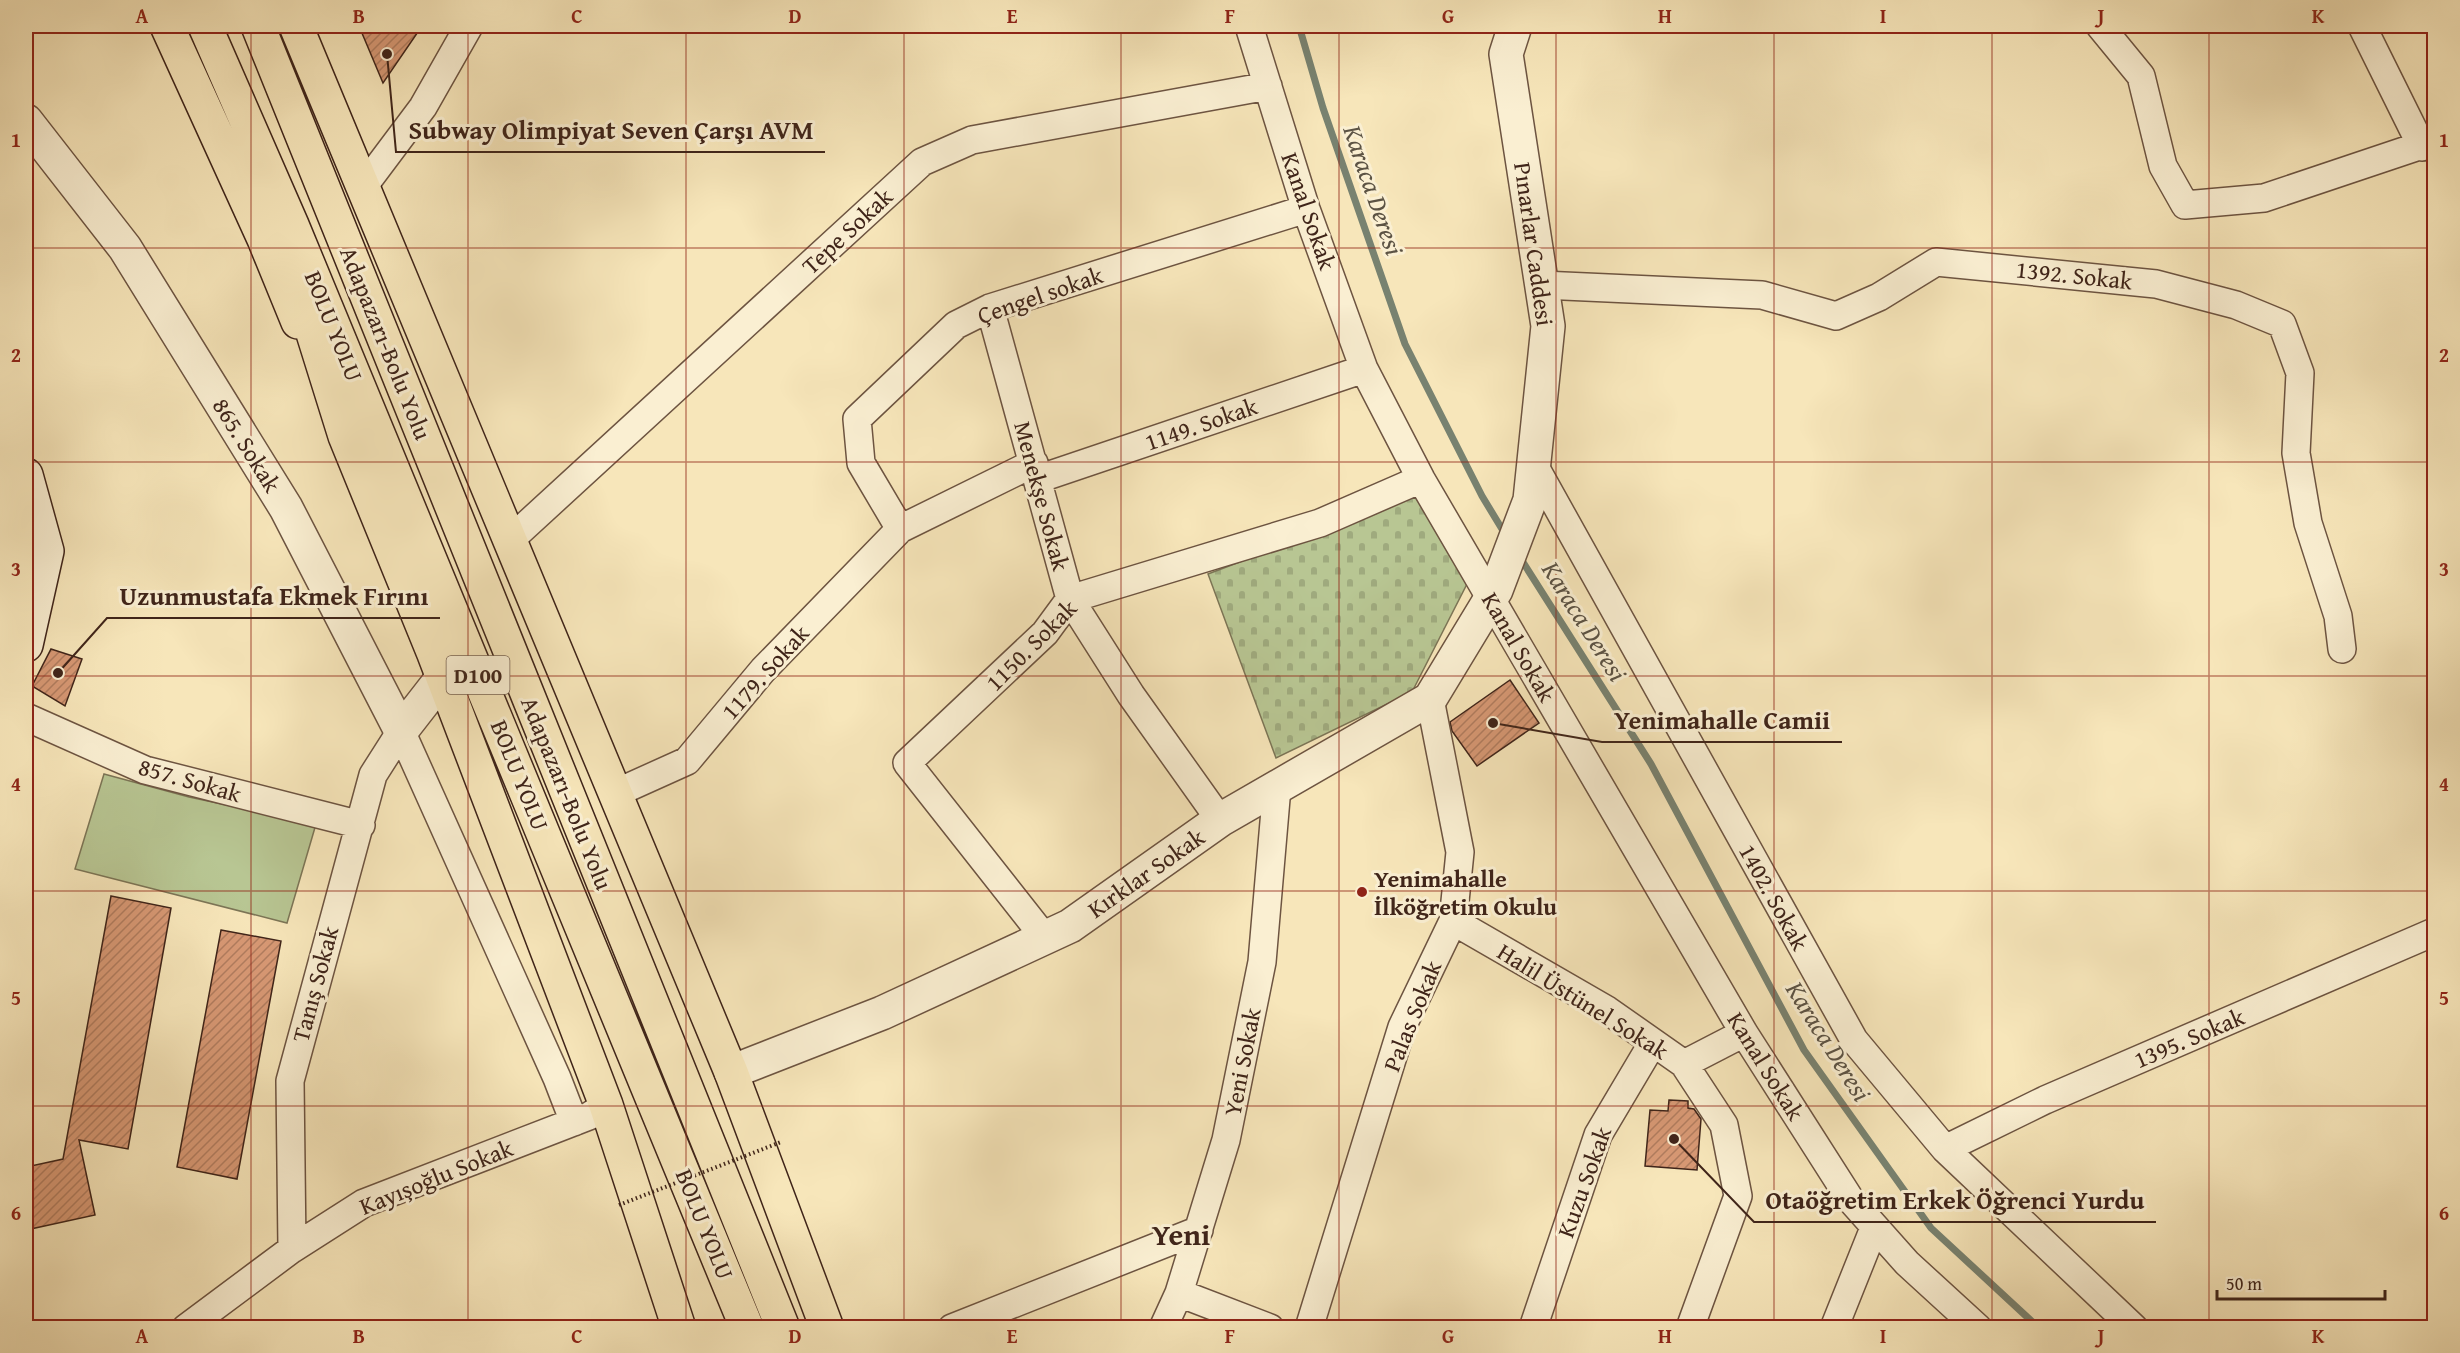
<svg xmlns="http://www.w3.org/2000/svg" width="2460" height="1353" font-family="'Gentium Book Plus',serif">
<defs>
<pattern id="cemetery-stones" width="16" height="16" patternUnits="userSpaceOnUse" patternTransform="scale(1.5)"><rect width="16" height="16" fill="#b8c693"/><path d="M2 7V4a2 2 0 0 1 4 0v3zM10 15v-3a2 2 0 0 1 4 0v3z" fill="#9faa7e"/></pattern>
<pattern id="building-hatch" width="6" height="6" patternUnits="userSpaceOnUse" patternTransform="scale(1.5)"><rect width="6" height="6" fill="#d79874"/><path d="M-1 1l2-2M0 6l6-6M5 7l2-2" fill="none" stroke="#b07c5e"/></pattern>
</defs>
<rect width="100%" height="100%" fill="#f7e6ba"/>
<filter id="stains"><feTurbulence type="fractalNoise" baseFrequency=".00333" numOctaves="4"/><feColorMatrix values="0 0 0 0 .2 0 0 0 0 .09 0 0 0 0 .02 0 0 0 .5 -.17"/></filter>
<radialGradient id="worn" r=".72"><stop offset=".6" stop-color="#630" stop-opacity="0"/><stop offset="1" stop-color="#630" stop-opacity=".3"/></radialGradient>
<path fill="url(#cemetery-stones)" stroke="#7c7556" stroke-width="1.5" d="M 1417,495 L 1469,580 L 1412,692 L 1276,758 L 1208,574 Z"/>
<path fill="#b8c693" stroke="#7c7556" stroke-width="1.5" d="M 104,774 L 189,797 L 316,824 L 287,923 L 75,869 Z"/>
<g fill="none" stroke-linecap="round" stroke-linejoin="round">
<path stroke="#788270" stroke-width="7" d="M 1299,26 L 1323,108 L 1405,344 L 1482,496 L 1505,534
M 1519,556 L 1651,764 L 1804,1050 L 1931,1228 L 2039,1328"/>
</g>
<path fill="url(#building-hatch)" stroke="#3f2419" stroke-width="1.5" d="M 359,26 L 422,26 L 383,83 Z
M 51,649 L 82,659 L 65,706 L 32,686 Z
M 1510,680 L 1539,723 L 1477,766 L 1452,731 L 1450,722 Z
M 111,896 L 171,908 L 128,1149 L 79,1140 L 95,1215 L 26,1230 L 26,1167 L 63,1159 Z
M 221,930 L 281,941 L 237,1179 L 177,1167 Z
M 1669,1100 L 1688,1101 L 1688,1108 L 1694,1109 L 1701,1119 L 1697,1170 L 1645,1166 L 1650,1110 L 1668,1111 Z"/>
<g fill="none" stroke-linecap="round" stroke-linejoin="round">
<g stroke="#6d5441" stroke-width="30">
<path id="minor" d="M 1249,26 L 1306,209 L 1364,369 L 1421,479 L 1744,1033 L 1850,1199 L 1907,1263 L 1978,1328
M 2100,26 L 2141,76 L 2163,166 L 2185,205 L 2264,198 L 2434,141
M 2362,26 L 2422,147
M 363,187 L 423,107 L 469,26
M 1542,285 L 1762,295 L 1836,316 L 1879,297 L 1936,262 L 2156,284 L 2236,305 L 2282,324 L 2300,373 L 2296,453 L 2308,523 L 2338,616 L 2342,649
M 990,308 L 1070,599 L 1131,695 L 1220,820
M 1034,463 L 900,529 L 861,463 L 857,419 L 956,325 L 990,308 L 1306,209
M 1534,465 L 1854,1040 L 1945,1149 L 2134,1328
M 1038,479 L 1364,369
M 510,540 L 922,162 L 972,140 L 1268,86
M 26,717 L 145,770 L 361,825
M 401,731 L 557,1078 L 574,1122
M 616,793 L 687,761 L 763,670 L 900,529
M 1453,921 L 1607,1010 L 1684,1064 L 1724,1125 L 1738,1196 L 1690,1328
M 1045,938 L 907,763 L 1045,633 L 1070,599 L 1320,523 L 1421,479
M 1684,1064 L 1744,1033
M 1945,1149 L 2045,1100 L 2434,932
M 292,1249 L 290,1081 L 373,775 L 401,731
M 1179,1293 L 1270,1328
M 186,1328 L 292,1249 L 364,1203 L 589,1116 L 606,1105
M 952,1328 L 1199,1230
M 1163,1328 L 1179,1293 L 1226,1140 L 1262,962 L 1277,787
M 1309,1328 L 1402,1027 L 1453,921 L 1460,852 L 1430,699
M 1533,1328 L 1598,1135 L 1652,1044
M 1834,1328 L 1874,1228"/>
</g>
<g stroke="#6d5441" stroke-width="36">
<path id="tertiary" d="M 26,121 L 125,248 L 286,508 L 401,731 L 443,677
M 731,1072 L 882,1013 L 1070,926 L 1220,820 L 1430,699 L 1496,590 L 1530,500 L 1548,326 L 1506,54 L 1515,26"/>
</g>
<g stroke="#3f2419" stroke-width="36">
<path id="secondary" d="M 26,475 L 47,551 L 26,645"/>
</g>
<g stroke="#3f2419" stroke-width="36">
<path id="trunk" d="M 167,26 L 264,239 L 298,322
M 205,26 L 292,225 L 747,1328
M 258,26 L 783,1328
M 296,26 L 731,1072 L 827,1328
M 301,295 L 345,436 L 434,654 L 606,1105 L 679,1328"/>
</g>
<use href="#minor" stroke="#faefd2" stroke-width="27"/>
<use href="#tertiary" stroke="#faefd2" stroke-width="33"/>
<use href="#secondary" stroke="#faefd2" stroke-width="33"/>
<use href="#trunk" stroke="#f7e6ba" stroke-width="33"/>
<path stroke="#3f2419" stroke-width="4" stroke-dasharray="1.5 3" stroke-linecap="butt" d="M 619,1205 L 781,1142"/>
</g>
<path fill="none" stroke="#8f2418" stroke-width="1.5" stroke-opacity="0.55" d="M 251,26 L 251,1328M 468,26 L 468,1328M 686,26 L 686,1328M 904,26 L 904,1328M 1121,26 L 1121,1328M 1339,26 L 1339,1328M 1556,26 L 1556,1328M 1774,26 L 1774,1328M 1992,26 L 1992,1328M 2209,26 L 2209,1328M 26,248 L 2434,248M 26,462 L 2434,462M 26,676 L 2434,676M 26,891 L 2434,891M 26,1106 L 2434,1106"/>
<circle fill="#8f2418" stroke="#faefd2" stroke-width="2" cx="1362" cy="892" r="6"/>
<g text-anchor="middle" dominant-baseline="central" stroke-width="6" stroke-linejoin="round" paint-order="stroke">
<rect fill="#faefd2" stroke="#776150" stroke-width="1.5" x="446.5" y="656" width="63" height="38" rx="4.5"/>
<g font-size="22" font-weight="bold" fill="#3f2419">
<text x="478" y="675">D100</text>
</g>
<g font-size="24" fill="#3f2419" stroke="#faefd2">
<text transform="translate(1309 211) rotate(71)">Kanal Sokak</text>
<text transform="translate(847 231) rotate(-43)">Tepe Sokak</text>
<text transform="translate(1534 244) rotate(82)">Pınarlar Caddesi</text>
<text transform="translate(2074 275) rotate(6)">1392. Sokak</text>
<text transform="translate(1040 295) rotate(-19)">Çengel sokak</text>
<text transform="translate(334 326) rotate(68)">BOLU YOLU</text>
<text transform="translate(386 343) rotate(68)">Adapazarı-Bolu Yolu</text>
<text transform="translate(1201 424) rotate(-19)">1149. Sokak</text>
<text transform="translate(247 445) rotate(58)">865. Sokak</text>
<text transform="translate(1042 496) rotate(75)">Menekşe Sokak</text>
<text transform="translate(1031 645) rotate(-45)">1150. Sokak</text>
<text transform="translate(1519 647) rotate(60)">Kanal Sokak</text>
<text transform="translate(765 672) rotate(-48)">1179. Sokak</text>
<text transform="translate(520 775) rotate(68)">BOLU YOLU</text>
<text transform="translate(190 780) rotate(16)">857. Sokak</text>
<text transform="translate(567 793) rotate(68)">Adapazarı-Bolu Yolu</text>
<text transform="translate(1146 873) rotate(-35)">Kırklar Sokak</text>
<text transform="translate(1774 897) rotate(61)">1402. Sokak</text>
<text transform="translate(315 984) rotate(-75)">Tanış Sokak</text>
<text transform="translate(1583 1001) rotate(32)">Halil Üstünel Sokak</text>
<text transform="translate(1412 1016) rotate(-68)">Palas Sokak</text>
<text transform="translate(2189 1038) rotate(-23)">1395. Sokak</text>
<text transform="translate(1242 1062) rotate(-79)">Yeni Sokak</text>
<text transform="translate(1766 1066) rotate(58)">Kanal Sokak</text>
<text transform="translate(436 1177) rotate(-22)">Kayışoğlu Sokak</text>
<text transform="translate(1584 1182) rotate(-70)">Kuzu Sokak</text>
<text transform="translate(705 1224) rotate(68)">BOLU YOLU</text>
</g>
<g font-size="24" font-weight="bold" fill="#3f2419" stroke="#faefd2" text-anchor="start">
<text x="1374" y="878">Yenimahalle<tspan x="1374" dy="28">İlköğretim Okulu</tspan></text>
</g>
<g font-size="26" font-style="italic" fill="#5c5344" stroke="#faefd2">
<text transform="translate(1374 190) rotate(71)">Karaca Deresi</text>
<text transform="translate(1585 621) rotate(58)">Karaca Deresi</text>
<text transform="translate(1829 1041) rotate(58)">Karaca Deresi</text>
</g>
<g font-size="30" font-weight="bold" fill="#3f2419" stroke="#faefd2">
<text x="1181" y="1234">Yeni</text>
</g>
</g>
<path fill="none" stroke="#3f2419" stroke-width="2" d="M387 54L396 152H825M58 673L107 618H440M1493 723L1602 742H1842M1674 1139L1754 1222H2156"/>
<g fill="#3f2419" stroke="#faefd2" stroke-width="2">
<circle cx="387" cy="54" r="6"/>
<circle cx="58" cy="673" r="6"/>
<circle cx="1493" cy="723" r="6"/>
<circle cx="1674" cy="1139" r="6"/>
</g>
<g font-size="26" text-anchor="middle" font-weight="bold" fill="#3f2419" stroke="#faefd2" stroke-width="6" stroke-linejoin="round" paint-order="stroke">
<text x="611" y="139">Subway Olimpiyat Seven Çarşı AVM</text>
<text x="274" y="605">Uzunmustafa Ekmek Fırını</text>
<text x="1722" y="729">Yenimahalle Camii</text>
<text x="1955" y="1209">Otaöğretim Erkek Öğrenci Yurdu</text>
</g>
<rect width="2460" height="1353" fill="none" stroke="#f7e6ba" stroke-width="66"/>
<path d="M2217 1290v9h168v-9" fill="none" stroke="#3f2419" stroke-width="3"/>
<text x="2226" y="1290" font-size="18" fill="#3f2419" stroke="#faefd2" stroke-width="4.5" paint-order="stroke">50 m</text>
<rect x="33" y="33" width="2394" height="1287" fill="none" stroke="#8f2418" stroke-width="2"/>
<g font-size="20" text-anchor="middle" font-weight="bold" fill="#8f2418">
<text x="142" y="23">A</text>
<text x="359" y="23">B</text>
<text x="577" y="23">C</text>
<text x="795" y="23">D</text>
<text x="1012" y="23">E</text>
<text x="1230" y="23">F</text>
<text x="1448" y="23">G</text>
<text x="1665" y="23">H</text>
<text x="1883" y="23">I</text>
<text x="2101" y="23">J</text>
<text x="2318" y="23">K</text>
<text x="16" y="147">1</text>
<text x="2444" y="147">1</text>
<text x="16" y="362">2</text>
<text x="2444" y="362">2</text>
<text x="16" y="576">3</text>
<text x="2444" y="576">3</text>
<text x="16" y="791">4</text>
<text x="2444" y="791">4</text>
<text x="16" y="1005">5</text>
<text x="2444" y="1005">5</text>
<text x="16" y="1220">6</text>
<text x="2444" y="1220">6</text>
<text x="142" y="1343">A</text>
<text x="359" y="1343">B</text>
<text x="577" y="1343">C</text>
<text x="795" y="1343">D</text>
<text x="1012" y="1343">E</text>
<text x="1230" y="1343">F</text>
<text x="1448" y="1343">G</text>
<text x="1665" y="1343">H</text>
<text x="1883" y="1343">I</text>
<text x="2101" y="1343">J</text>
<text x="2318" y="1343">K</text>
</g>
<rect width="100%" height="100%" filter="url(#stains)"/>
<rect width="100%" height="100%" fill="url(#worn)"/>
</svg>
